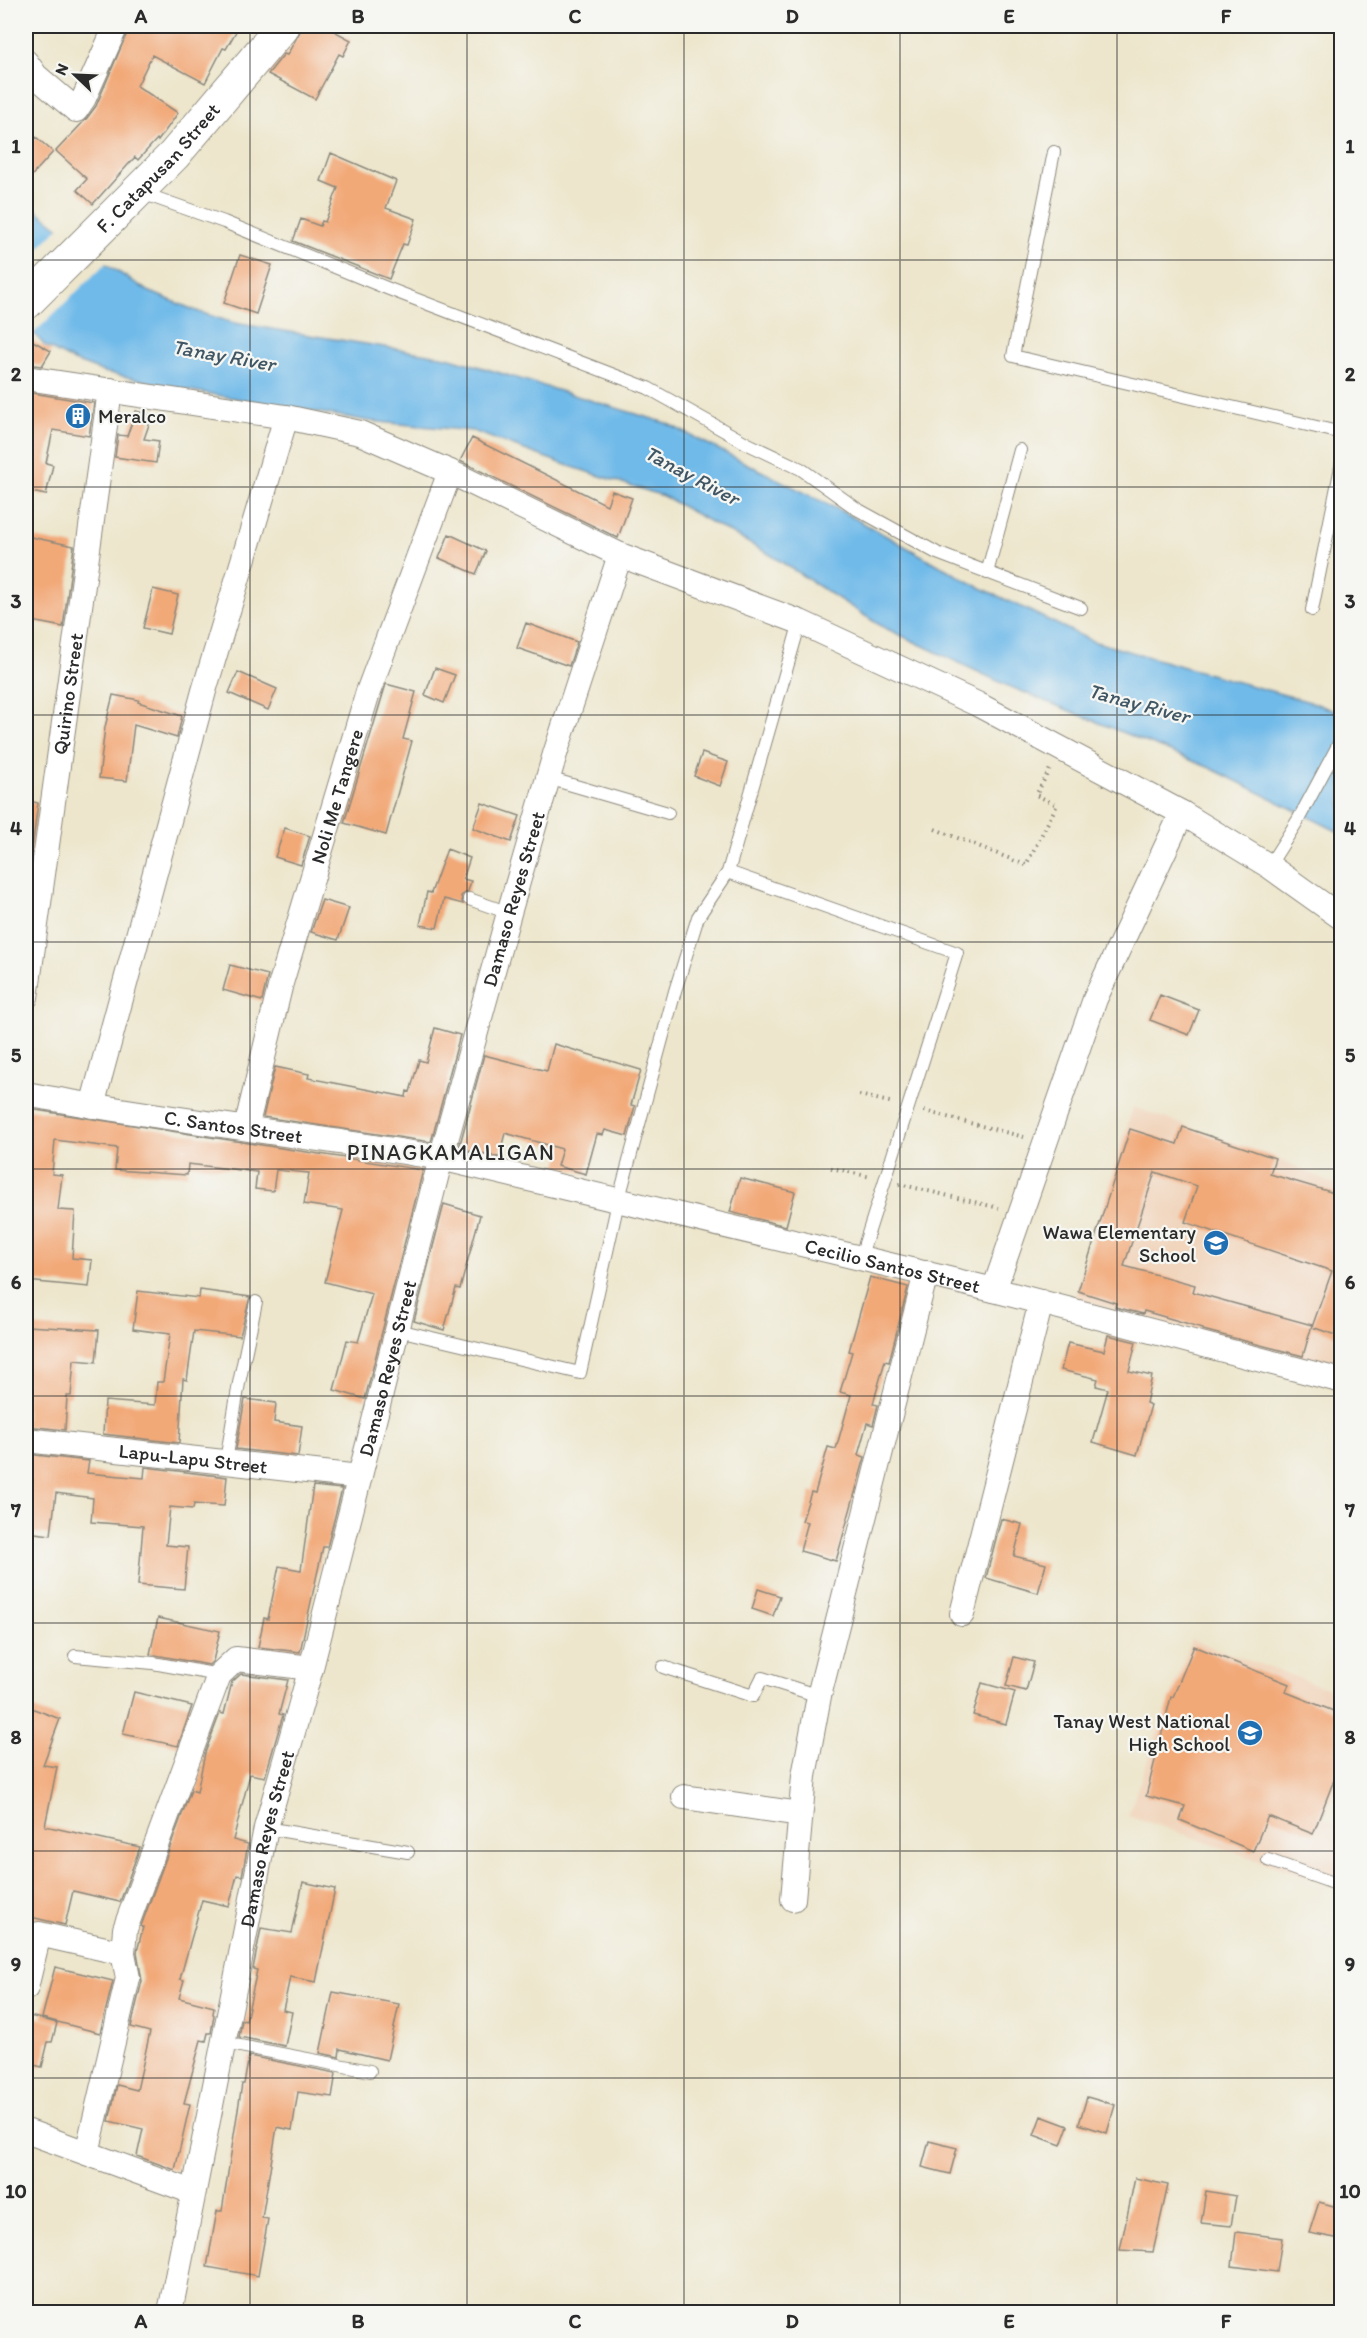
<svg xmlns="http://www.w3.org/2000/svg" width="1367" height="2338" font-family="Itim,sans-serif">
<rect width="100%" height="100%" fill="#f6f6f2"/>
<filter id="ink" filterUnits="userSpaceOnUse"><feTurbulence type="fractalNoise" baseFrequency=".0167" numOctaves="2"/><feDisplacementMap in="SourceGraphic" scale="12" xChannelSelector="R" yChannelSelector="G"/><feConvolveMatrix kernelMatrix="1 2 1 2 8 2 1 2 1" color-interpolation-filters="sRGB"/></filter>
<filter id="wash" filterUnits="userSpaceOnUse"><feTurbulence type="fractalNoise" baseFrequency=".008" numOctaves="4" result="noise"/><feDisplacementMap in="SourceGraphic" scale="24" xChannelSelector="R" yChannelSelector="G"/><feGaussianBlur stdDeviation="1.35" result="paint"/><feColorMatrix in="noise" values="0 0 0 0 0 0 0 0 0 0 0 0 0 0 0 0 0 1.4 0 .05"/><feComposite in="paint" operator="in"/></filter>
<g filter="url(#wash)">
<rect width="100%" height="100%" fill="#ede6cc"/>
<path fill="#f1d5bd" d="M 1133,1107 L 1275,1157 L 1341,1188 L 1342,1360 L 1338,1369 L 1074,1298 Z
M 1191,1640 L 1341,1693 L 1341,1773 L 1325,1819 L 1341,1826 L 1341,1889 L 1128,1815 Z"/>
<path fill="#70bae9" stroke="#4e728a" stroke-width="1.5" d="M 26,202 L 104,263 L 148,291 L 199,312 L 234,323 L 447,357 L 666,423 L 843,512 L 973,584 L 1092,641 L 1317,704 L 1341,714 L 1341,833 L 1210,768 L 1006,685 L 881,626 L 769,554 L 663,496 L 563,464 L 473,431 L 369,421 L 187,390 L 104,372 L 74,361 L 45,346 L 26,324 Z"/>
<path fill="#ede6cc" d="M 62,225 L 108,261 L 32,335 L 26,327 L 26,261 Z"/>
<g id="blocks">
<path fill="#f2a978" d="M 130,26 L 239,26 L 226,49 L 223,48 L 205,83 L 152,55 L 137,86 L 178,113 L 158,141 L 157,139 L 138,160 L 135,157 L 93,204 L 77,190 L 87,179 L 56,151 L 87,118 L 96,106 Z
M 303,26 L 325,26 L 351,40 L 343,56 L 339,54 L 315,99 L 268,74 L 284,54 L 287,55 Z
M 36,137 L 53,152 L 26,182 L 26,148 Z
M 331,153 L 396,181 L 386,208 L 416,219 L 407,245 L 403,244 L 389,279 L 293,241 L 301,219 L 320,226 L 322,221 L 325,222 L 338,188 L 321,181 Z
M 240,255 L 272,265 L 256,314 L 224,303 Z
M 31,340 L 51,351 L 42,366 L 26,364 L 26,350 Z
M 26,392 L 94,403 L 89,436 L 53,430 L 46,463 L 53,465 L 46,495 L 26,491 Z
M 136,411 L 152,416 L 144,439 L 159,441 L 156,463 L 115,457 L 118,435 L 127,436 Z
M 472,438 L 607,505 L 612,491 L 632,498 L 618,538 L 460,461 Z
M 449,534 L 486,551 L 476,574 L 439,558 Z
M 26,536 L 74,546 L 63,627 L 26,620 Z
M 153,589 L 178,595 L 169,634 L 143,628 Z
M 526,623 L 577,642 L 569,666 L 517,648 Z
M 435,668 L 455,675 L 444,703 L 425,695 Z
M 238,672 L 277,689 L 268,710 L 229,693 Z
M 386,684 L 416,692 L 403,739 L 412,741 L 386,835 L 344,823 Z
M 113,695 L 139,700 L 138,702 L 182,716 L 177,738 L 134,725 L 127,781 L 99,778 L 105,727 Z
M 702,753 L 728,762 L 720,786 L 694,776 Z
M 26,800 L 38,803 L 30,862 L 26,862 Z
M 482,803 L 520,816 L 511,842 L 473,828 Z
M 285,828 L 310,836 L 301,865 L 275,857 Z
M 447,849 L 470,858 L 463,879 L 471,881 L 468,891 L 461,896 L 463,904 L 444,899 L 437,928 L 420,925 L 427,892 L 431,893 Z
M 322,900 L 349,908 L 338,940 L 311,932 Z
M 230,965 L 268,975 L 262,1001 L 223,990 Z
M 1160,995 L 1199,1010 L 1189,1035 L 1150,1020 Z
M 435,1028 L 460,1035 L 431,1142 L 263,1117 L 275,1067 L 309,1074 L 308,1078 L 406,1097 L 407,1091 L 410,1092 L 419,1060 L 426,1062 Z
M 554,1044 L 641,1070 L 631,1105 L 635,1106 L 627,1136 L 605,1130 L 603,1135 L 597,1134 L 586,1174 L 557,1166 L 562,1149 L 505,1133 L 499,1157 L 459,1148 L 484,1055 L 547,1071 Z
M 29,1109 L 423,1170 L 365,1399 L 334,1390 L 347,1340 L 358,1342 L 372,1294 L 325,1282 L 343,1210 L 304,1204 L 309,1173 L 276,1170 L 273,1191 L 255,1189 L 257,1172 L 188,1164 L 187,1175 L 115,1170 L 117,1148 L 55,1140 L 52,1174 L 62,1175 L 58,1210 L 75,1211 L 72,1258 L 92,1260 L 89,1287 L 26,1281 L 26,1137 Z
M 1183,1127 L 1275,1158 L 1270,1174 L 1341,1195 L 1341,1337 L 1312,1327 L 1332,1271 L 1185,1222 L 1197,1186 L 1155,1172 L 1124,1266 L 1195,1285 L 1193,1292 L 1312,1325 L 1303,1356 L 1203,1330 L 1203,1328 L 1144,1311 L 1143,1314 L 1115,1307 L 1116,1303 L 1078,1291 L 1130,1129 L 1177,1144 Z
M 740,1178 L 795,1192 L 786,1226 L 730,1212 Z
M 444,1204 L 480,1215 L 460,1289 L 456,1288 L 444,1330 L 414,1321 Z
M 870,1277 L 908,1287 L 889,1362 L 885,1361 L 873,1404 L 878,1405 L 873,1425 L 867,1423 L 858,1455 L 865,1457 L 836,1561 L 800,1551 L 808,1522 L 802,1521 L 811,1492 L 815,1493 L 828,1447 L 836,1449 L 851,1395 L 840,1392 L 852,1352 L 849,1351 Z
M 200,1290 L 250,1297 L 240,1336 L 194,1331 L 187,1380 L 183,1379 L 179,1443 L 103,1434 L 105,1401 L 155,1405 L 157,1382 L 163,1382 L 170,1334 L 133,1329 L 138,1291 L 199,1298 Z
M 26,1326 L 99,1330 L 96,1362 L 74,1360 L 71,1396 L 67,1396 L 65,1430 L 26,1426 Z
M 1108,1335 L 1136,1342 L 1129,1371 L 1152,1376 L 1146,1403 L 1151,1405 L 1137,1455 L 1093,1442 L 1108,1389 L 1096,1386 L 1098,1379 L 1061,1370 L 1068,1343 L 1104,1351 Z
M 245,1399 L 276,1403 L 274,1422 L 302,1426 L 298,1456 L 236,1449 Z
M 26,1454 L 89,1461 L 87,1473 L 144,1478 L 145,1467 L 227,1477 L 224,1506 L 194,1504 L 193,1509 L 170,1507 L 166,1545 L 188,1547 L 184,1589 L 138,1585 L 143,1526 L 91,1522 L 93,1498 L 56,1493 L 51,1535 L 26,1532 Z
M 313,1486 L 342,1489 L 327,1547 L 323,1547 L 300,1652 L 258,1647 L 264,1618 L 268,1619 L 279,1566 L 301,1570 Z
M 1001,1519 L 1022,1524 L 1014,1556 L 1046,1564 L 1038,1593 L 986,1578 Z
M 758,1589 L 780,1596 L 773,1616 L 752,1609 Z
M 158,1618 L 220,1631 L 213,1661 L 209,1665 L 150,1654 Z
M 1194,1646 L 1289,1684 L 1286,1692 L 1341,1714 L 1341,1762 L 1313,1834 L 1268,1816 L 1253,1851 L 1180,1820 L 1185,1806 L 1146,1796 L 1171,1697 L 1173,1697 Z
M 1014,1657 L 1034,1662 L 1026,1691 L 1006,1686 Z
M 241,1674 L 288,1680 L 279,1714 L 283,1715 L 265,1777 L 250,1774 L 233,1840 L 248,1844 L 242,1876 L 237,1875 L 229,1906 L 202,1900 L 180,1979 L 184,1980 L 179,1998 L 214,2007 L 213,2014 L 214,2015 L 211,2033 L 208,2033 L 206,2041 L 201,2040 L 184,2103 L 190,2104 L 175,2170 L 137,2156 L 143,2129 L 109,2121 L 117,2085 L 137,2090 L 150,2032 L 131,2027 L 142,1981 L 137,1952 L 143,1927 L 141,1926 L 191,1790 L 197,1792 L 205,1753 L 220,1713 L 224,1714 L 232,1682 Z
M 982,1683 L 1015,1692 L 1006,1724 L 973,1715 Z
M 134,1692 L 192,1706 L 178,1746 L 123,1734 Z
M 26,1706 L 60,1719 L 43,1765 L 57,1767 L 45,1826 L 140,1847 L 120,1902 L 73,1891 L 65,1925 L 26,1916 Z
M 303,1882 L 335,1889 L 316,1982 L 290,1977 L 283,2010 L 292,2012 L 285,2046 L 239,2037 L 242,2020 L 246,2021 L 257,1970 L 253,1969 L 261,1928 L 292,1933 Z
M 55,1967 L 113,1981 L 100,2033 L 42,2018 Z
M 333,1992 L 399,2004 L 387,2060 L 340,2049 L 339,2057 L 320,2053 Z
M 26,2015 L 57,2023 L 52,2042 L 48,2042 L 42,2067 L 26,2063 Z
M 249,2056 L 336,2073 L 332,2097 L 298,2092 L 292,2130 L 277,2127 L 262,2218 L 268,2219 L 258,2276 L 207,2267 L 217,2211 L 222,2211 L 242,2084 L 244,2084 Z
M 1087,2097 L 1115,2105 L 1107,2133 L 1079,2124 Z
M 1041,2116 L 1068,2126 L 1061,2145 L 1034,2135 Z
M 929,2141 L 957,2148 L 950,2174 L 922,2167 Z
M 1135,2178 L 1168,2185 L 1153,2252 L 1120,2250 Z
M 1206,2191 L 1236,2196 L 1231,2226 L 1201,2223 Z
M 1319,2202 L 1341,2208 L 1341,2239 L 1309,2233 Z
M 1236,2232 L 1282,2238 L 1277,2272 L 1232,2266 Z"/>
</g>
</g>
<g filter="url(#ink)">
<use href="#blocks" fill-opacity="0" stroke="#8c887c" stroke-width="1.5"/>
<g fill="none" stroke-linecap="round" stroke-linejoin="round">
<g stroke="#8c887c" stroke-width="14">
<path id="service" d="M 1054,152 L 1013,356 L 1342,433
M 139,192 L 224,222 L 389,289 L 648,388 L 748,444 L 801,469 L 857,509 L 937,553 L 1081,608
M 987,573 L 1020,450
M 1312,610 L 1342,462
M 548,778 L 668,813
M 1269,866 L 1298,820 L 1342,738
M 728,872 L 957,953 L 860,1259
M 469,899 L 509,913
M 398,1330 L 580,1373 L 618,1202 L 675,991 L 698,917 L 728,872 L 800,622
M 226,1461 L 239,1383 L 256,1302
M 75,1656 L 153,1663 L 219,1675
M 663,1667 L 753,1696 L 762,1678 L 819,1696
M 266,1828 L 408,1852
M 1268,1860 L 1342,1886
M 224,2043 L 370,2071"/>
</g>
<g stroke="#8c887c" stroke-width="26">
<g id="minor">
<path d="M 26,62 L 36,76 L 76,110 L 84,98 L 116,26"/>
<path d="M 26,378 L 286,417 L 360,433 L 450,472 L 620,555 L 800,622 L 977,704 L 1182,813 L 1269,866 L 1342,918"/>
<path id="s1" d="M 26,997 L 110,390"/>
<path id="s2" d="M 26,1094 C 163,1120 303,1134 441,1158 L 994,1290 L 1342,1381"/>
<path d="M 92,1106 L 204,691 L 286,417"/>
<path id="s3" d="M 246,1128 L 281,983 L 368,692 L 450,472"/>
<path d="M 994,1290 L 1095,999 L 1182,813"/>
<path id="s4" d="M 26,1440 L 360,1477"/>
<path d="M 962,1614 L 1041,1302"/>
<path d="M 684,1797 L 800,1814"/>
<path d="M 793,1899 L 804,1776 L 819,1696 L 926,1273"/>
<path d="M 26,1988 L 39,1934 L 123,1953"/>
<path d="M 26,2131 L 193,2192"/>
<path d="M 87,2153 L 128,1978 L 123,1953 L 125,1929 L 219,1675 L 236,1659 L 311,1668"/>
<path id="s5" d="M 170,2312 L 266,1828 L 311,1668 L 441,1158 L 509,913 L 555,754 L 620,555"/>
</g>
</g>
<g stroke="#8c887c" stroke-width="35">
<g id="secondary">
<path id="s6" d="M 26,303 L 174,155 L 283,26"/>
</g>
</g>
<path stroke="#8c887c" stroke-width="4" stroke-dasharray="1.5 4.5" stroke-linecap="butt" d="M 935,829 L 1026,865 L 1057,805 L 1036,795 L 1051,767
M 859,1095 L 894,1103
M 924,1111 L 1024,1137
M 831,1168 L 871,1177
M 899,1184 L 999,1208"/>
<use href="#service" stroke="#fff" stroke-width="12"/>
<use href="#minor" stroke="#fff" stroke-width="24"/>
<use href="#secondary" stroke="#fff" stroke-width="33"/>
</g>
</g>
<path fill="none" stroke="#2b2b2b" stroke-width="1.5" stroke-opacity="0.55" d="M 250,26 L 250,2312M 467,26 L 467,2312M 684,26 L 684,2312M 900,26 L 900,2312M 1117,26 L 1117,2312M 26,260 L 1342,260M 26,487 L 1342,487M 26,715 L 1342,715M 26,942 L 1342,942M 26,1169 L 1342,1169M 26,1396 L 1342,1396M 26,1623 L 1342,1623M 26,1851 L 1342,1851M 26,2078 L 1342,2078"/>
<defs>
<g id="building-disc" transform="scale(1.35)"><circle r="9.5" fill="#1f6fb2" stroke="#f6f6f2"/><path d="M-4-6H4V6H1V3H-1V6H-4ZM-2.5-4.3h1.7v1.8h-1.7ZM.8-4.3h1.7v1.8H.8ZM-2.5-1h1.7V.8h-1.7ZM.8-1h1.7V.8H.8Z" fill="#fff"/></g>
<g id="school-disc" transform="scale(1.35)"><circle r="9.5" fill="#1f6fb2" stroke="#f6f6f2"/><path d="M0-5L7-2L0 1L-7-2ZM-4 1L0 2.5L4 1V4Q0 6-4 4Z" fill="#fff"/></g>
</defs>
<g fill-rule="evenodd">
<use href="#building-disc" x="78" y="416"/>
<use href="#school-disc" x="1216" y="1243"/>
<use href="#school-disc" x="1250" y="1733"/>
</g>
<g text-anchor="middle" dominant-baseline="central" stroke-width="4.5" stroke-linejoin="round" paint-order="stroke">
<g font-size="20" fill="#2b2b2b" stroke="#f6f6f2">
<text stroke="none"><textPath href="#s6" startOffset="189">F. Catapusan Street</textPath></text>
<text stroke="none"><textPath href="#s1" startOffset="306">Quirino Street</textPath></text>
<text stroke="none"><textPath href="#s3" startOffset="344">Noli Me Tangere</textPath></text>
<text stroke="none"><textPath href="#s5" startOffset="1455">Damaso Reyes Street</textPath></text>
<text stroke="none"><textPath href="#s2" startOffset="210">C. Santos Street</textPath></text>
<text stroke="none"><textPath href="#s2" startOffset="884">Cecilio Santos Street</textPath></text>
<text stroke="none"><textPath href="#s5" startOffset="969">Damaso Reyes Street</textPath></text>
<text stroke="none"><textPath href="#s4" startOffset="168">Lapu-Lapu Street</textPath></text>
<text stroke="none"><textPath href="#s5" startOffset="483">Damaso Reyes Street</textPath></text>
</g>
<g font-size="20" fill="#2b2b2b" stroke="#f6f6f2" text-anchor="end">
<text x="98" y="416" text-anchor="start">Meralco</text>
<text x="1196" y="1232">Wawa Elementary<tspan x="1196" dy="23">School</tspan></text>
<text x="1230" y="1721">Tanay West National<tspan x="1230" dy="23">High School</tspan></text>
</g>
<g font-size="21" font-style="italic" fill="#405664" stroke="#f6f6f2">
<text transform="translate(224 355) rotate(10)">Tanay River</text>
<text transform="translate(692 475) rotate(28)">Tanay River</text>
<text transform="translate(1139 703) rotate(15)">Tanay River</text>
</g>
<g font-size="22" letter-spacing="1.5" fill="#2b2b2b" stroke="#f6f6f2">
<text x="451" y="1152">PINAGKAMALIGAN</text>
</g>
</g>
<rect width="1367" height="2338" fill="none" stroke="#f6f6f2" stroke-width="66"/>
<g transform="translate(75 75) rotate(293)" stroke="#f6f6f2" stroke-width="4.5" paint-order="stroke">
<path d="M0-4.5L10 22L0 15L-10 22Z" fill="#2b2b2b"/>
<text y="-9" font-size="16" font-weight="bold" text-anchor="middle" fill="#2b2b2b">N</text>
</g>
<rect x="33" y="33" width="1301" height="2272" fill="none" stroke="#2b2b2b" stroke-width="2"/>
<g font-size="20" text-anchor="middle" font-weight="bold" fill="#2b2b2b">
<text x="141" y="23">A</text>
<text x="358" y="23">B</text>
<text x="575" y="23">C</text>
<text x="792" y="23">D</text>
<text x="1009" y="23">E</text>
<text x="1226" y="23">F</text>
<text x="16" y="153">1</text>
<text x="1350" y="153">1</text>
<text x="16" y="381">2</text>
<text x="1350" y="381">2</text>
<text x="16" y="608">3</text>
<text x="1350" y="608">3</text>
<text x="16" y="835">4</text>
<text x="1350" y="835">4</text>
<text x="16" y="1062">5</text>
<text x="1350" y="1062">5</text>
<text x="16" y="1289">6</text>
<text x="1350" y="1289">6</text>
<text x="16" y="1517">7</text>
<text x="1350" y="1517">7</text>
<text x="16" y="1744">8</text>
<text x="1350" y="1744">8</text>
<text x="16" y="1971">9</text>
<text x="1350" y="1971">9</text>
<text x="16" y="2198">10</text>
<text x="1350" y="2198">10</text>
<text x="141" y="2328">A</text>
<text x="358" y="2328">B</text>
<text x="575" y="2328">C</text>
<text x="792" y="2328">D</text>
<text x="1009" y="2328">E</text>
<text x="1226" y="2328">F</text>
</g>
</svg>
